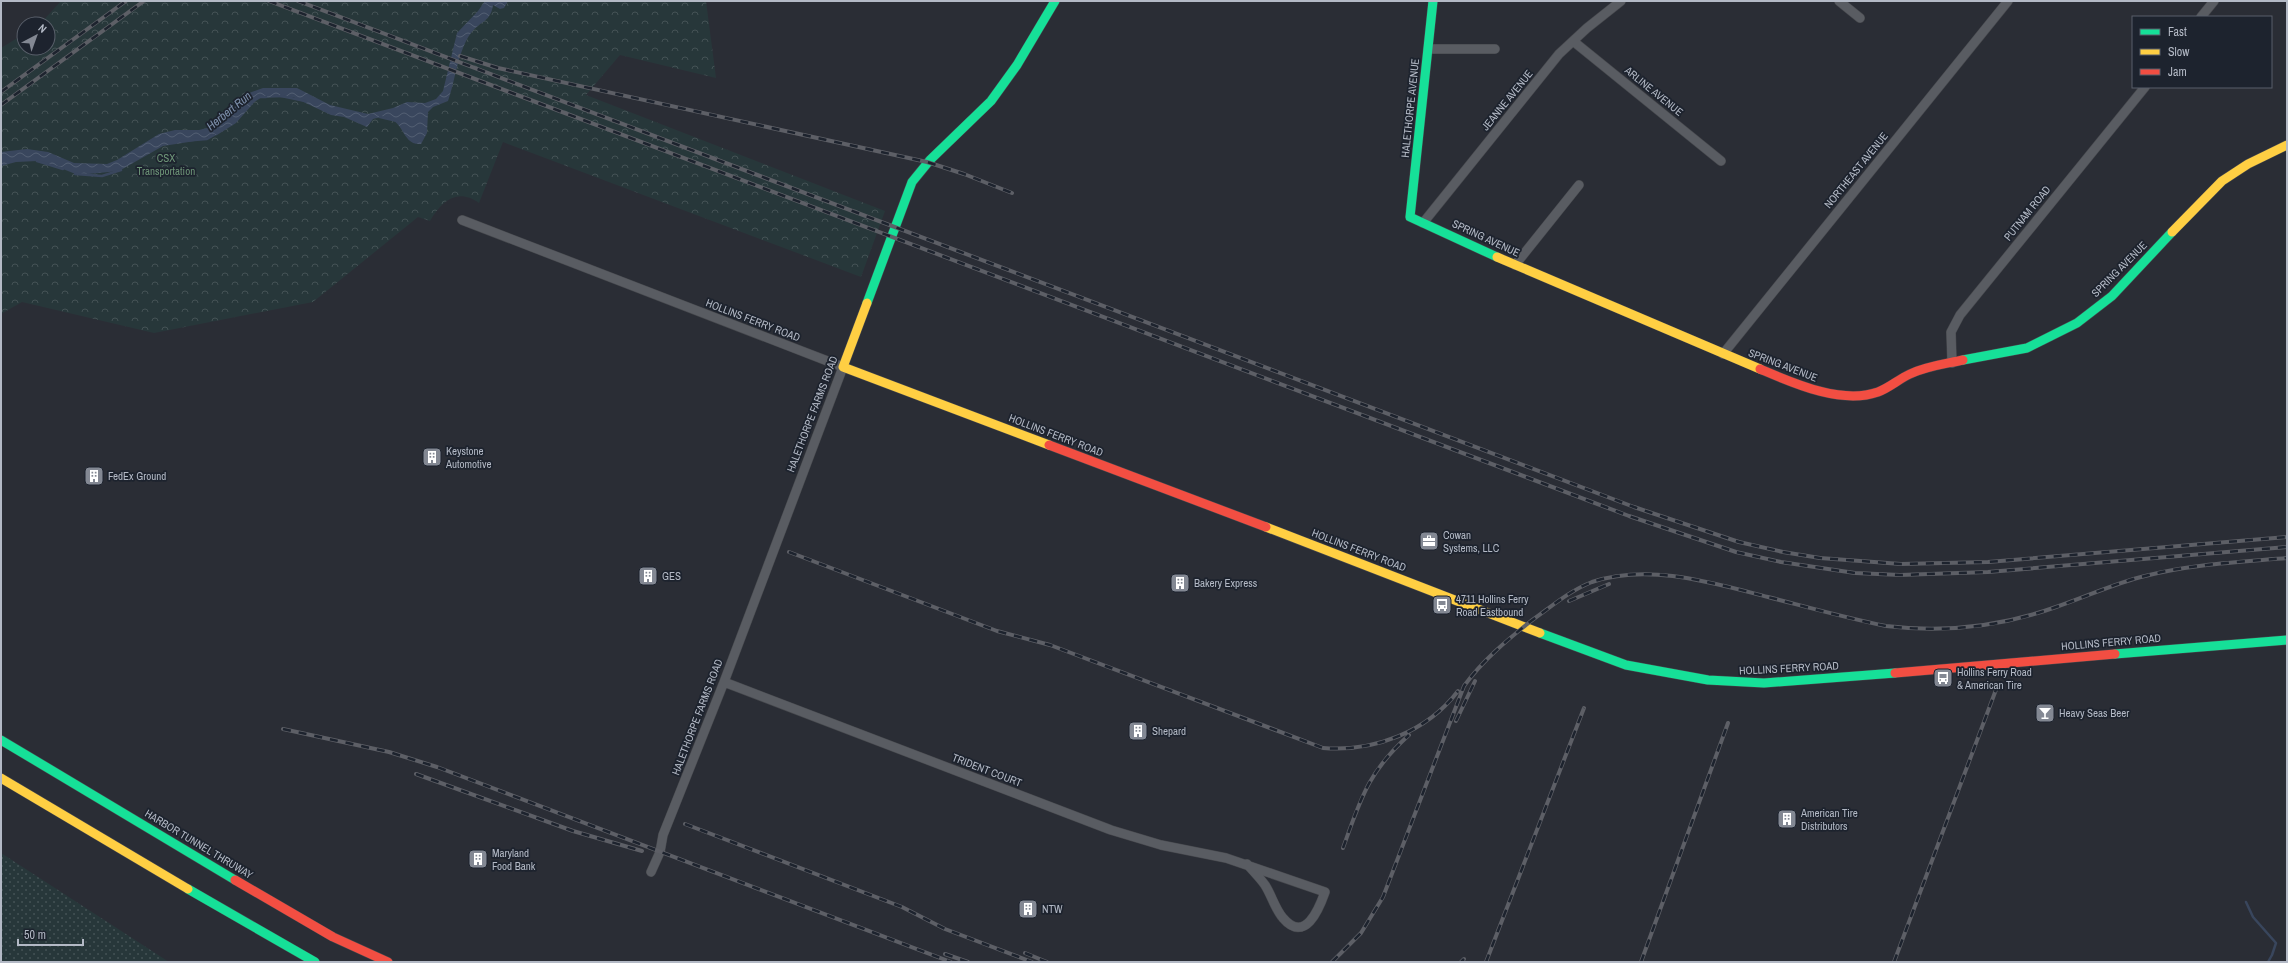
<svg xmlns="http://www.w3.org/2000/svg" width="2288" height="963" font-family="'Archivo Narrow',sans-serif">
<defs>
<pattern id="forest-crowns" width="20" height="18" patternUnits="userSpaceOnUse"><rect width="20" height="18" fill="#27373a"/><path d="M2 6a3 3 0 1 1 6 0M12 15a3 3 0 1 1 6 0" fill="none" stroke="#445255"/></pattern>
<pattern id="park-dots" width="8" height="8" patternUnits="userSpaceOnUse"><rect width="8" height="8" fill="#27373a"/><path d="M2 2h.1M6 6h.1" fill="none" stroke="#445255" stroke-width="1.8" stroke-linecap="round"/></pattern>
<pattern id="water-waves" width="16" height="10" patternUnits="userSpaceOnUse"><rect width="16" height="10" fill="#39465d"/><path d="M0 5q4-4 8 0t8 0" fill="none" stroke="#535f73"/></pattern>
</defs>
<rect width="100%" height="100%" fill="#2a2d35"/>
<path fill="url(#forest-crowns)" d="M 61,1 L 706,1 L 716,78 L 620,55 L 586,95 L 885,211 L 861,277 L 503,142 L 479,203 C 457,187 441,202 430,221 L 418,217 L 313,302 L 154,333 L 22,302 L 1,314 L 1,48 L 24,34 L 24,48 L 48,48 L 48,24 L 40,24 Z"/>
<path fill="url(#park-dots)" d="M 1,853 L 169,962 L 1,962 Z"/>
<path fill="url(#water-waves)" d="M 485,1 L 508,1 L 504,8 L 500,9 L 493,5 C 491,22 480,21 471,33 C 458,50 455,82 448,101 L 433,107 L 428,112 L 427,133 L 421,144 C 398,146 407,110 373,119 L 367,127 L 344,117 L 331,115 L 293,97 L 258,98 L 236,123 L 217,135 L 195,141 L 163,146 L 119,171 L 78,175 L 53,165 L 37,161 L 16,162 L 1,166 L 1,152 L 27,149 L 48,152 L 74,163 L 107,164 L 117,160 L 159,134 L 175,130 L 199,130 L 215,126 L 249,93 L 263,88 L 297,88 L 330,105 L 368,114 L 393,108 L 407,102 L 425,103 L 436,99 L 443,91 L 457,33 L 478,11 Z"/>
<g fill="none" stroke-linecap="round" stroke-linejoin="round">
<path stroke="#39465d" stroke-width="2.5" d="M 281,96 L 305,101
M 252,102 L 260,97 L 266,97
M 380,117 L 397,121
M 182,141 L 207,139 L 214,135
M 37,161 L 63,169
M 75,174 L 102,176 L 121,170
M 2246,902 L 2253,917 L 2276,943 L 2272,955 L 2268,962"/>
<g stroke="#46484d" stroke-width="10">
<path id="street" d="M 1839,1 L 1860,18
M 2201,17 L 2214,1
M 1573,41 L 1721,161
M 1428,49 L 1495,49
M 462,220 L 843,367 L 724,682 L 663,835 L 660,852 L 651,872
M 1423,223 L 1559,54 L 1587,28 L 1621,1
M 1515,265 L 1579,185
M 1723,354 L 2008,1
M 1952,363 L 1951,332 L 1960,315 L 2145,87
M 724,682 L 1111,830 L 1161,845 L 1226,858 L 1325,892 C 1319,909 1305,944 1283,918 C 1275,909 1272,896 1265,885 C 1260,878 1253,871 1247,864"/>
</g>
<g stroke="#46484d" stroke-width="10">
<path id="fast" d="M 1433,1 L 1410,217 L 1497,257
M 867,303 L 912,182 L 930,160 L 991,101 L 1017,65 L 1055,1
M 1963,360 L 2027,348 L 2077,323 L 2112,296 L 2172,232
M 1540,633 L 1626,665 L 1708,680 L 1764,683 L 1895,673
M 2115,654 L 2287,640
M 1,740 L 235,880
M 188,889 L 315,962"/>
</g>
<g stroke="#46484d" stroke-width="10">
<path id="slow" d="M 2172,232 L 2222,181 L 2248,164 L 2287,145
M 1497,257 L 1760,369
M 867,303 L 843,367 L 1049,445
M 1266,527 L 1540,633
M 1,778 L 188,889"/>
</g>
<g stroke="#46484d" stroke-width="10">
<path id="jam" d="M 1760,369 C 1793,383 1841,405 1878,392 C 1889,388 1899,379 1910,374 C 1927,366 1945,364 1963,360
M 1049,445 L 1266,527
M 1895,673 L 2115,654
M 235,880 L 333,937 L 388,962"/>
</g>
<use href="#street" stroke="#595c62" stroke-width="9"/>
<use href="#fast" stroke="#16e098" stroke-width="9"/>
<use href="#slow" stroke="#ffcf43" stroke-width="9"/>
<use href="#jam" stroke="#f24e42" stroke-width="9"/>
<g stroke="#5d5f66" stroke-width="4">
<path id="rail" d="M 269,1 L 1629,516 L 1736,552 L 1781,562 L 1855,573 L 1900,575 L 1988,572 L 2287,547
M 298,1 L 1634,507 L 1739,542 L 1783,552 L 1820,558 L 1901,564 L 1988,562 L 2287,537
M 460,56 L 498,68 L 927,162 L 964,174 L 1012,193
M 1,92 L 126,1
M 1,105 L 144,1
M 789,552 L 997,631 L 1050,645 L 1323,748 C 1374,752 1427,732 1458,691
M 1569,601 L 1609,584
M 1456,721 L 1475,681
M 283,729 L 389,752 L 437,767 L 951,962
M 416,774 L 573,831 L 642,851
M 685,824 L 902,907 L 945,929 L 1032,962
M 1343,848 C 1361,798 1368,772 1409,735
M 1025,953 L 1047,962
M 945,954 L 968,962
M 1332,962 L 1361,933 L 1383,897 L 1464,686 C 1483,660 1506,641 1531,621 C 1551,607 1569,591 1592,582 C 1649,563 1713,583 1768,597 C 1807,607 1846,618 1886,626 C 1945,633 2000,627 2056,607 C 2086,597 2115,583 2145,576 C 2191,564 2240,562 2287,558
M 1461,962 L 1464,959
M 1486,962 L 1584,708
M 1641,962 L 1728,723
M 1894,962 L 1997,687"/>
</g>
<use href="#rail" stroke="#1d232e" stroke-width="2.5" stroke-dasharray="8" stroke-linecap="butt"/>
</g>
<defs>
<g id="building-square" transform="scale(1)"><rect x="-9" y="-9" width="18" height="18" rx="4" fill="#838893" stroke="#1d232e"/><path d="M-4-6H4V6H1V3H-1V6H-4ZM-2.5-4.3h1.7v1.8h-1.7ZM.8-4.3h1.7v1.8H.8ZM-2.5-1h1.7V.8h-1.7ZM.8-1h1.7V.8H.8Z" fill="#fff"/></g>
<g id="office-square" transform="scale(1)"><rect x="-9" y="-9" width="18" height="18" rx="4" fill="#838893" stroke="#1d232e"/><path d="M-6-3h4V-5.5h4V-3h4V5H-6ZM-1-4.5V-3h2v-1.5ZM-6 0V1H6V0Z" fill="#fff"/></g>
<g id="bus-square" transform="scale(1)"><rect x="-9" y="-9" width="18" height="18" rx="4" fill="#838893" stroke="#1d232e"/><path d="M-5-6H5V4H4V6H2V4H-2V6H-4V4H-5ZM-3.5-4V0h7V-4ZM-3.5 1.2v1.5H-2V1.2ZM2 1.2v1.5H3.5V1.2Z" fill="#fff"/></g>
<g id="bar-square" transform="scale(1)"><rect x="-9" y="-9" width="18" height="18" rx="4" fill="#838893" stroke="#1d232e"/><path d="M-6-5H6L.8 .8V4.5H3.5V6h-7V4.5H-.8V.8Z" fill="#fff"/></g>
</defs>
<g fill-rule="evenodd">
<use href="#building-square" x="432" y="457"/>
<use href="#building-square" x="94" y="476"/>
<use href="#office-square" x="1429" y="541"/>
<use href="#building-square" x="648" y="576"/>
<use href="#building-square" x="1180" y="583"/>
<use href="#bus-square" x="1442" y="605"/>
<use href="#bus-square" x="1943" y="678"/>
<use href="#bar-square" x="2045" y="713"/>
<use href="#building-square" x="1138" y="731"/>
<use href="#building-square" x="1787" y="819"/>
<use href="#building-square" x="478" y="859"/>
<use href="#building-square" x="1028" y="909"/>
</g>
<g text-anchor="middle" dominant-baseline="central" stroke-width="3.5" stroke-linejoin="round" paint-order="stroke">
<g font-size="11" fill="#b3b9c5" stroke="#1d232e">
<text transform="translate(1654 91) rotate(39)">ARLINE AVENUE</text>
<text transform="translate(1507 100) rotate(-51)">JEANNE AVENUE</text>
<text transform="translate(1410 108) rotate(-84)">HALETHORPE AVENUE</text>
<text transform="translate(1856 170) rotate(-51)">NORTHEAST AVENUE</text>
<text transform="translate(2027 213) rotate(-51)">PUTNAM ROAD</text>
<text transform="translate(1486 238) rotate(25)">SPRING AVENUE</text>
<text transform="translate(2119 269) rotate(-45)">SPRING AVENUE</text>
<text transform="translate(753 320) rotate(21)">HOLLINS FERRY ROAD</text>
<text transform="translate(1783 365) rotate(21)">SPRING AVENUE</text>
<text transform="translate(812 414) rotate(-69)">HALETHORPE FARMS ROAD</text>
<text transform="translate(1056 435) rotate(21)">HOLLINS FERRY ROAD</text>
<text transform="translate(1359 550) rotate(21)">HOLLINS FERRY ROAD</text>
<text transform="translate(2111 642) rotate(-5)">HOLLINS FERRY ROAD</text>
<text transform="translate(1789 668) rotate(-3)">HOLLINS FERRY ROAD</text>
<text transform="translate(697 717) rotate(-69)">HALETHORPE FARMS ROAD</text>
<text transform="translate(987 770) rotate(21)">TRIDENT COURT</text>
<text transform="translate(199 844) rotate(31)">HARBOR TUNNEL THRUWAY</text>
</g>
<g font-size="11" fill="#6d9477" stroke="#1d232e">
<text x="166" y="158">CSX<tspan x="166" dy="13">Transportation</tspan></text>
</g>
<g font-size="11" fill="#b3b9c5" stroke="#1d232e" text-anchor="start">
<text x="446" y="451">Keystone<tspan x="446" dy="13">Automotive</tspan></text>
<text x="108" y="476">FedEx Ground</text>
<text x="1443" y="535">Cowan<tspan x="1443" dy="13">Systems, LLC</tspan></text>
<text x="662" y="576">GES</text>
<text x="1194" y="583">Bakery Express</text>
<text x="1456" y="599">4711 Hollins Ferry<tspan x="1456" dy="13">Road Eastbound</tspan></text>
<text x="1957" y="672">Hollins Ferry Road<tspan x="1957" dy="13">&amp; American Tire</tspan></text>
<text x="2059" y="713">Heavy Seas Beer</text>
<text x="1152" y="731">Shepard</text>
<text x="1801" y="813">American Tire<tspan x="1801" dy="13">Distributors</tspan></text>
<text x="492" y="853">Maryland<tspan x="492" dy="13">Food Bank</tspan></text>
<text x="1042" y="909">NTW</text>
</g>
<g font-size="12" font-style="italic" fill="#7d8faa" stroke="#1d232e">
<text transform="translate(229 111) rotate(-39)">Herbert Run</text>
</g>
</g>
<rect width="2288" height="963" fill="none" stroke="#b3b9c5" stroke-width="4"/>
<rect x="2132" y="16" width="140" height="72" fill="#1d232e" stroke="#595f6a"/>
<rect x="2140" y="29" width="20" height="6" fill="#16e098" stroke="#595f6a"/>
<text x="2168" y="36" font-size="12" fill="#b3b9c5">Fast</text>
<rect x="2140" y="49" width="20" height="6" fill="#ffcf43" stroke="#595f6a"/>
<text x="2168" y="56" font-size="12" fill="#b3b9c5">Slow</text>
<rect x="2140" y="69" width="20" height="6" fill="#f24e42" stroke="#595f6a"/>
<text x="2168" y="76" font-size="12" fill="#b3b9c5">Jam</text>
<g transform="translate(36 36) rotate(41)"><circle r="19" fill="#1d232e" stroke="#595f6a"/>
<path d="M0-3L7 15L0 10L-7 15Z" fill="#838893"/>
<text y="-6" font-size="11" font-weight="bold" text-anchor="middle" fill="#b3b9c5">N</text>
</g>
<path d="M18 939v6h65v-6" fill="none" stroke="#b3b9c5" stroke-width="2"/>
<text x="24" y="939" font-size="12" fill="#b3b9c5" stroke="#1d232e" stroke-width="3" paint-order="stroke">50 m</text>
</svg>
